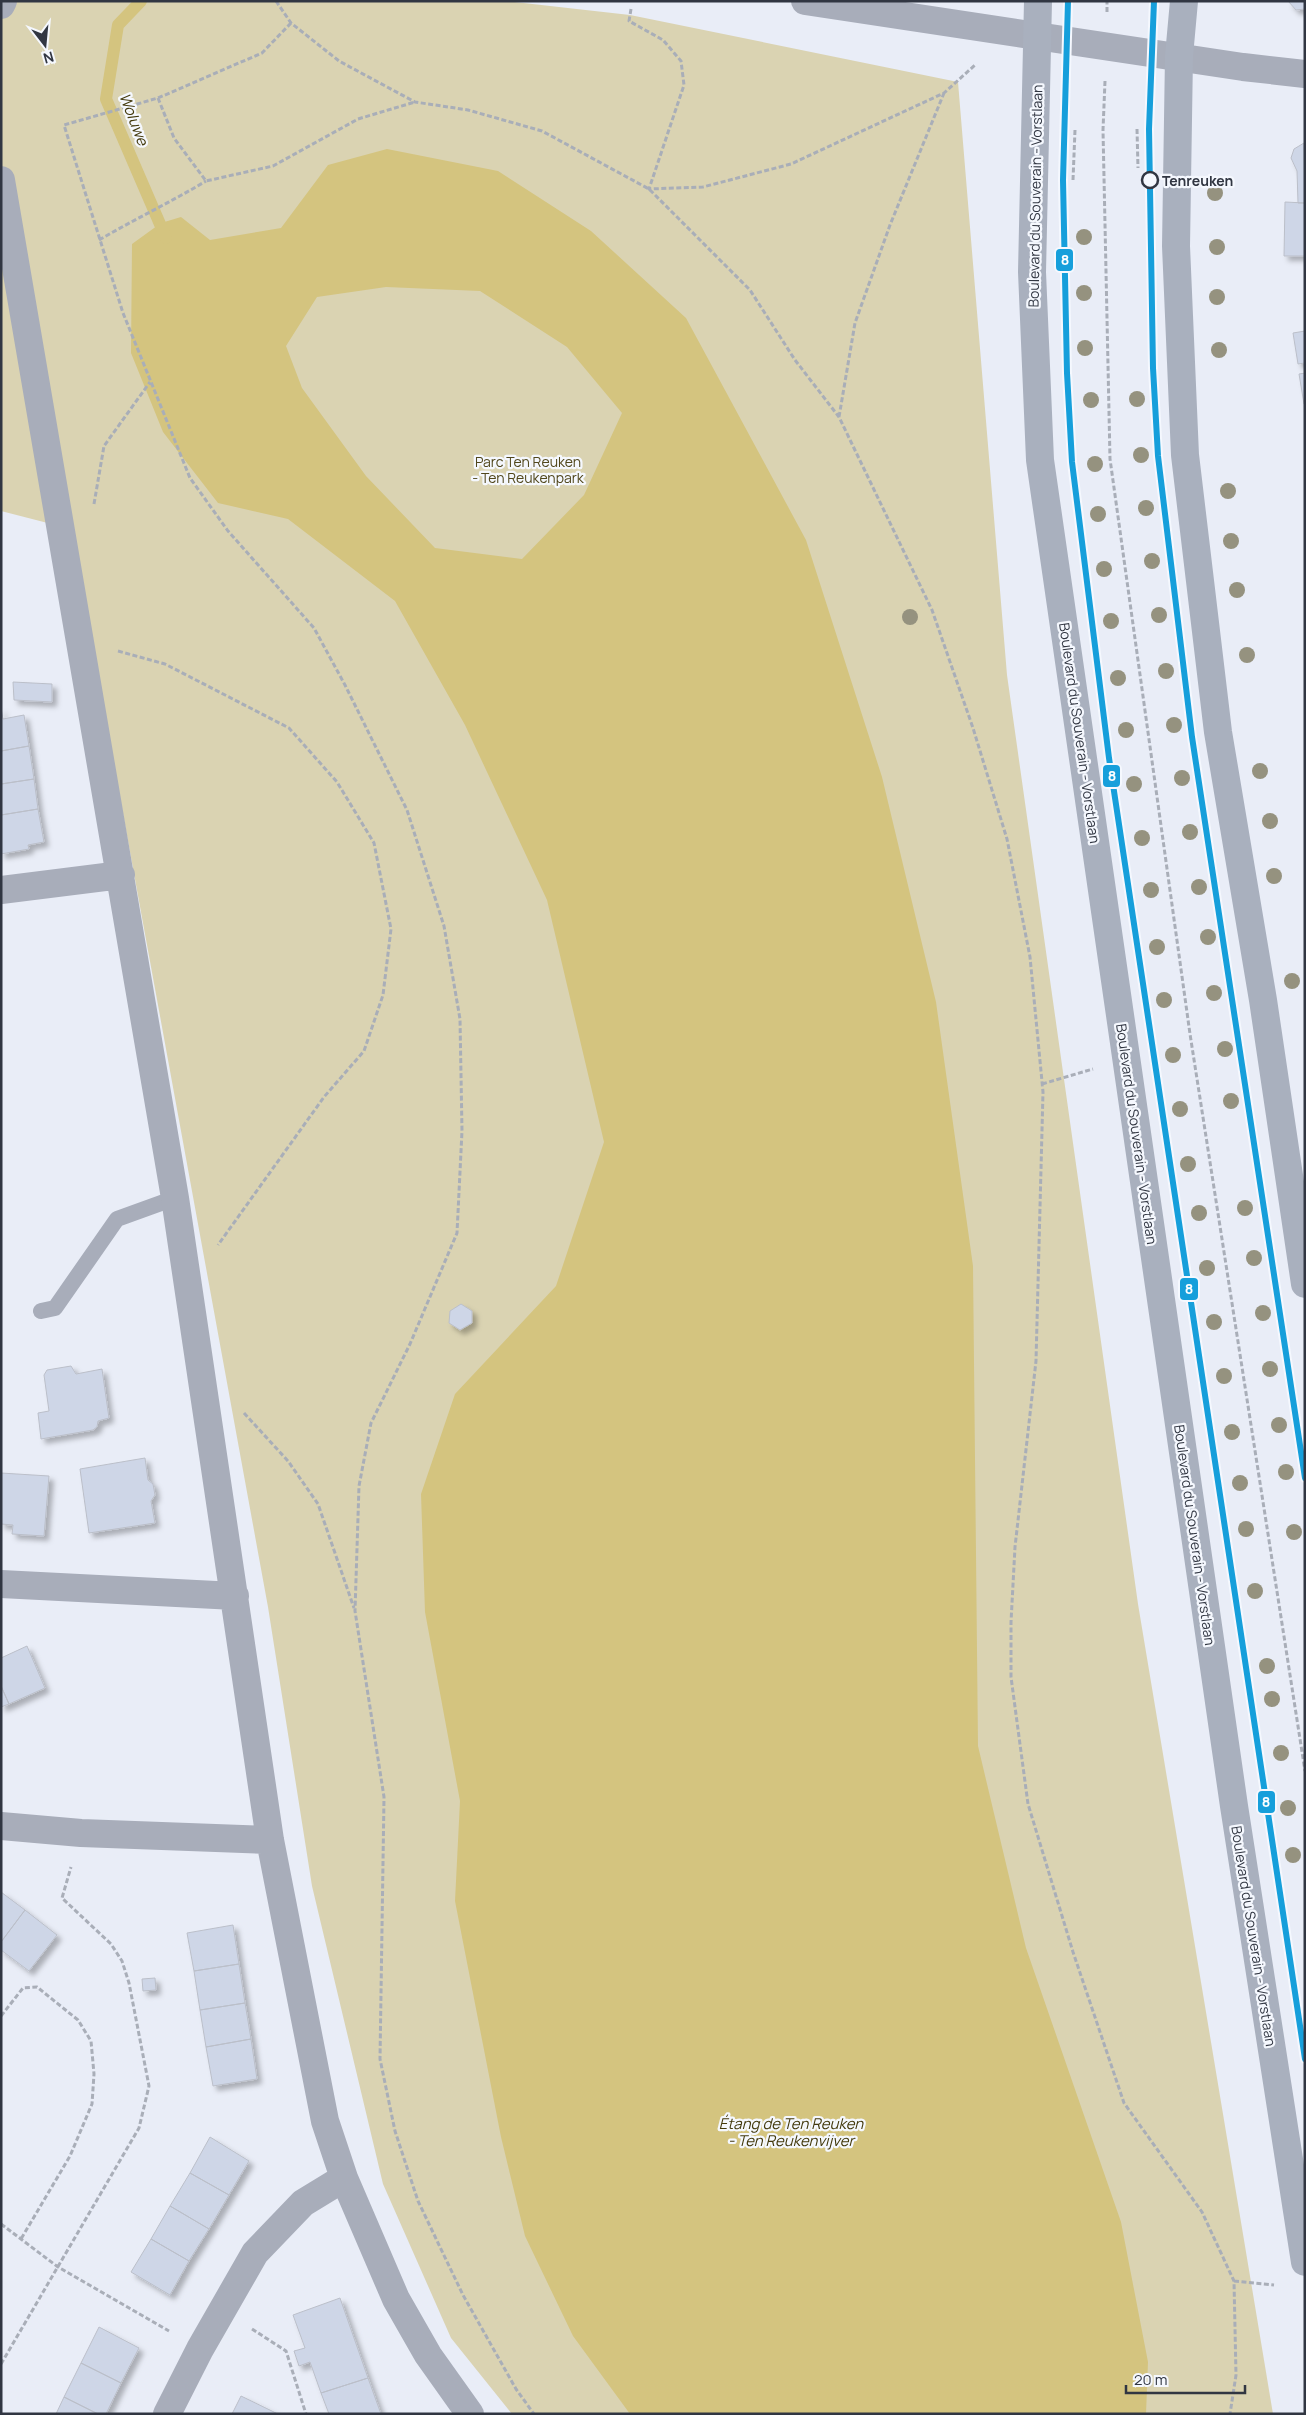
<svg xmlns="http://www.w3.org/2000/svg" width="1306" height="2415" font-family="Manrope,sans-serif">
<defs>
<filter id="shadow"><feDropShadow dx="4.5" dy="4.5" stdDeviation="2.5" flood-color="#0004"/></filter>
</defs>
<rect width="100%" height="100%" fill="#e9edf7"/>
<path fill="#dad3b2" d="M 1,1 L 506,1 L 630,15 L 958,82 L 1007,675 L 1138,1604 L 1273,2414 L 512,2414 L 451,2338 L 383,2184 L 312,1886 L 268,1607 L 71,529 L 1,511 Z"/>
<path fill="#d4c47f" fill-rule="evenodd" d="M 387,149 L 498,171 L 591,231 L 686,318 L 806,540 L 882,777 L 936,1002 L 973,1266 L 978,1746 L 1026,1948 L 1121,2222 L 1148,2362 L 1146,2414 L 630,2414 L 573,2336 L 525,2236 L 501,2137 L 455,1901 L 460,1801 L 425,1612 L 421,1494 L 455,1394 L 556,1286 L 604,1142 L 547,900 L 465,725 L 395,601 L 288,519 L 218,503 L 163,432 L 131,353 L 132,244 L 161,223 L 181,217 L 210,240 L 281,228 L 328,165 ZM 386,287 L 480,291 L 567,347 L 622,413 L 584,495 L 522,559 L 435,548 L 366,476 L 302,388 L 286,346 L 317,297 Z"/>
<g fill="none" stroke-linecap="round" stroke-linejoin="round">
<path stroke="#d4c47f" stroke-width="12" d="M 141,1 L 118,25 L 106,99 L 166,238"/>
</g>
<path fill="#ced6e7" stroke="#bbbfc9" filter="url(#shadow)" d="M 1288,1 L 1305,1 L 1305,9 L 1296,10 Z
M 1304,143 L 1305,203 L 1298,203 L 1297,171 L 1291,158 L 1294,149 Z
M 1285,202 L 1305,203 L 1305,256 L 1284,256 Z
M 1305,331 L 1305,363 L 1298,364 L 1293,333 Z
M 1305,373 L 1305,404 L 1304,404 L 1299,374 Z
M 13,682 L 52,684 L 52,702 L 14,700 Z
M 1,708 L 3,719 L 24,715 L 29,746 L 1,751 Z
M 29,746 L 34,779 L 1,784 L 1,751 Z
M 34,779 L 38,809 L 1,815 L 1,784 Z
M 38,809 L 44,842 L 28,845 L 29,849 L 1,854 L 1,815 Z
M 461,1304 L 472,1311 L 472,1323 L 460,1330 L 449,1323 L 450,1311 Z
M 71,1366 L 76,1374 L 102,1369 L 109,1418 L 98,1421 L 97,1427 L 93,1430 L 41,1439 L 38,1413 L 49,1411 L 44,1375 L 47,1370 Z
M 145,1458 L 148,1480 L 153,1484 L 155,1495 L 151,1501 L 155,1523 L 89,1533 L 80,1469 Z
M 1,1473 L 49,1476 L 44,1536 L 12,1534 L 13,1525 L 1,1524 Z
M 27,1646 L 45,1688 L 9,1704 L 1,1686 L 1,1658 Z
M 1,1686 L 9,1704 L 1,1707 Z
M 1,1892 L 25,1910 L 1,1942 Z
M 25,1910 L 57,1935 L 29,1971 L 1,1950 L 1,1942 Z
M 233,1925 L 239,1964 L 194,1971 L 187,1933 Z
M 239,1964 L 245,2003 L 200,2010 L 194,1971 Z
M 155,1978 L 156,1990 L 143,1991 L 142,1979 Z
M 245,2003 L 251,2039 L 206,2047 L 200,2010 Z
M 251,2039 L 257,2079 L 213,2086 L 206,2047 Z
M 210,2137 L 249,2161 L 229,2195 L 190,2173 Z
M 190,2173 L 229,2195 L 209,2229 L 170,2206 Z
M 170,2206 L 209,2229 L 189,2261 L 151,2239 Z
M 151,2239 L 189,2261 L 170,2295 L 131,2272 Z
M 340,2298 L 368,2378 L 321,2393 L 310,2362 L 299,2366 L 294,2351 L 305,2348 L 293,2315 Z
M 99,2327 L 139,2348 L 121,2383 L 81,2363 Z
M 81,2363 L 121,2383 L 106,2414 L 98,2414 L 64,2397 Z
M 368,2378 L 381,2414 L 329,2414 L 321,2393 Z
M 241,2396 L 278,2414 L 232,2414 Z
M 64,2397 L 98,2414 L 56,2414 Z"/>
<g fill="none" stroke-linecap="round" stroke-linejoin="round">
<path stroke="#a9aeb8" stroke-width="3" stroke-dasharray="5 2.5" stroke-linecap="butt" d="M 276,1 L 291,23 L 339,61 L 415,102 L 468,110 L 542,131 L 649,189 L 750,290 L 795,360 L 839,417 L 932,610 L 973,728 L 1007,839 L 1030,957 L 1043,1092 L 1036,1361 L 1015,1547 L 1011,1622 L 1011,1677 L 1028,1804 L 1073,1952 L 1124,2103 L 1202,2212 L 1234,2281 L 1236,2375 L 1230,2414
M 631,9 L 629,21 L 663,40 L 681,61 L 684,85 L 649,189 L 703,187 L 791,164 L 944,93 L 975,65
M 1107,12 L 1107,1
M 291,23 L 262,53 L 158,98 L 64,125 L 123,313 L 190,478 L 228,531 L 314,628 L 345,685 L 407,810 L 444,926 L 460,1019 L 462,1131 L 457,1233 L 410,1344 L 371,1423 L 359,1486 L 355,1611 L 384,1797 L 380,2059 L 395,2131 L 418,2201 L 463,2295 L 516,2389 L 534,2414
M 1105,81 L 1103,130 L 1110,459 L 1190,1034 L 1305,1771
M 158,98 L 174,138 L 206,181 L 273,166 L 358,119 L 415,102
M 1137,129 L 1138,168
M 1073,180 L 1075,130
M 99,240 C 135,219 171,202 206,181
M 839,417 L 855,323 L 890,225 L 944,93
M 94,504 L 104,446 L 150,382
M 118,651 L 165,664 L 289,728 L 337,782 L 374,843 L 391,929 L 383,995 L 364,1051 L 324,1097 L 218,1245
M 1042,1084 L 1093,1069
M 244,1413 L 288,1461 L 318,1504 L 354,1608
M 1,2016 L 23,1988 L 37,1987 L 78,2020 L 91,2041 L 94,2074 L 92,2104 L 70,2156 L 21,2239
M 1,2224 L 58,2267 L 169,2331
M 1234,2281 L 1274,2285
M 252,2329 L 286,2351 L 306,2414
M 1,2364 L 139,2128 L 149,2086 L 129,1983 L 122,1961 L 111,1944 L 62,1898 L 71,1867"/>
<path stroke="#a8adba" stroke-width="16" d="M 41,1311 L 55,1308 L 117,1219 L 175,1198"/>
<path stroke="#a8adba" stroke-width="28" d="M 805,1 L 1243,67 L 1305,74
M 1,5 L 3,1
M 1,180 L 175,1198 L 270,1840 L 325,2121 L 344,2178 L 396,2299 L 428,2355 L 470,2414
M 1,890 L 121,875
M 1,1584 L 235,1596
M 1,1826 L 81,1833 L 270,1840
M 167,2414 L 200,2349 L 255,2253 L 303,2203 L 344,2178"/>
<path stroke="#a9b0be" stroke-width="28" d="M 1038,1 L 1032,272 L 1040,460 L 1234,1806 L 1305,2262
M 1184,1 L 1179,56 L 1176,246 L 1185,455 L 1218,732 L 1263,1000 L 1305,1284"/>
<g stroke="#f5f8fe" stroke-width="10">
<path id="tram-1" d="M 1068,1 L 1063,180 L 1067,373 L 1072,462 L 1109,758 L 1305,2059
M 1154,1 L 1149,129 L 1153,368 L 1158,456 L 1192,737 L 1305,1478"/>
</g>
<use href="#tram-1" stroke="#169fdb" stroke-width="6"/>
</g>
<g fill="#95927f">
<circle cx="1215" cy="193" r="8"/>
<circle cx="1084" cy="237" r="8"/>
<circle cx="1217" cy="247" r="8"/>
<circle cx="1084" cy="293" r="8"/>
<circle cx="1217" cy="297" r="8"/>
<circle cx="1085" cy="348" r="8"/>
<circle cx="1219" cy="350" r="8"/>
<circle cx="1137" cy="399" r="8"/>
<circle cx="1091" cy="400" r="8"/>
<circle cx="1141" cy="455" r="8"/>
<circle cx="1095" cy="464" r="8"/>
<circle cx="1228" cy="491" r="8"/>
<circle cx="1146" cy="508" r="8"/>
<circle cx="1098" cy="514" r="8"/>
<circle cx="1231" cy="541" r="8"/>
<circle cx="1152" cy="561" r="8"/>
<circle cx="1104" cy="569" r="8"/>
<circle cx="1237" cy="590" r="8"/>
<circle cx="1159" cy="615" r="8"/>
<circle cx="910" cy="617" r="8"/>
<circle cx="1111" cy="621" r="8"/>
<circle cx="1247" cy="655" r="8"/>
<circle cx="1166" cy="671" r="8"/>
<circle cx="1118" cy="678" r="8"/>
<circle cx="1174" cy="725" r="8"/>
<circle cx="1126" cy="730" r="8"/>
<circle cx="1260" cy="771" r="8"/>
<circle cx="1182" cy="778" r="8"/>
<circle cx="1134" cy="784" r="8"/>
<circle cx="1270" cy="821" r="8"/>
<circle cx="1190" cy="832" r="8"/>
<circle cx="1142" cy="838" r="8"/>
<circle cx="1274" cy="876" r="8"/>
<circle cx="1199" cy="887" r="8"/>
<circle cx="1151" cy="890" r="8"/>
<circle cx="1208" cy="937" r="8"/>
<circle cx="1157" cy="947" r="8"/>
<circle cx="1292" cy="981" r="8"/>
<circle cx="1214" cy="993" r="8"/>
<circle cx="1164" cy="1000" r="8"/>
<circle cx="1225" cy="1049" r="8"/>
<circle cx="1173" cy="1055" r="8"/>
<circle cx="1231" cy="1101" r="8"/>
<circle cx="1180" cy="1109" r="8"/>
<circle cx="1188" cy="1164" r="8"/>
<circle cx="1245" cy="1208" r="8"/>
<circle cx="1199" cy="1213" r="8"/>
<circle cx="1254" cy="1258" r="8"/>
<circle cx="1207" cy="1268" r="8"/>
<circle cx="1263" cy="1313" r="8"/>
<circle cx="1214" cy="1322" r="8"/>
<circle cx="1270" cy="1369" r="8"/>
<circle cx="1224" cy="1376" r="8"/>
<circle cx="1279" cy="1425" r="8"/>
<circle cx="1232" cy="1432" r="8"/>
<circle cx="1286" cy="1472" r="8"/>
<circle cx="1240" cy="1483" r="8"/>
<circle cx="1246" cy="1529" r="8"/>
<circle cx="1294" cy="1532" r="8"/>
<circle cx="1255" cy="1591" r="8"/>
<circle cx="1267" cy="1666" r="8"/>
<circle cx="1272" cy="1699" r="8"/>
<circle cx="1281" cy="1753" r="8"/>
<circle cx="1288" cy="1808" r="8"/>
<circle cx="1293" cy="1855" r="8"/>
</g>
<circle fill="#f5f8fe" stroke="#313642" stroke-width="2.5" cx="1150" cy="180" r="8"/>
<g text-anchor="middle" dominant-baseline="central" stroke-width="4.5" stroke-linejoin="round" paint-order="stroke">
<g font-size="14" font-weight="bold" fill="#313642" stroke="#f5f8fe" text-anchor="start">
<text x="1162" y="180">Tenreuken</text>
</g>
<g font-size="14" fill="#313642" stroke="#f5f8fe">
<text transform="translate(1035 196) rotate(-89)">Boulevard du Souverain - Vorstlaan</text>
<text transform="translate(1080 733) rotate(82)">Boulevard du Souverain - Vorstlaan</text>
<text transform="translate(1137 1134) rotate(82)">Boulevard du Souverain - Vorstlaan</text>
<text transform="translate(1195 1535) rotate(82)">Boulevard du Souverain - Vorstlaan</text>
<text transform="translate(1254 1936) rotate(81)">Boulevard du Souverain - Vorstlaan</text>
</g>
<g font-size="14" fill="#51471c" stroke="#f5f8fe">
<text x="528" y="461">Parc Ten Reuken<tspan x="528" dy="16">- Ten Reukenpark</tspan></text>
</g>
<g font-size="15" font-style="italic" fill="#43390c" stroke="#f5f8fe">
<text transform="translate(134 119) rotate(69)">Woluwe</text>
<text x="791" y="2123">Étang de Ten Reuken<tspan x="791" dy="17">- Ten Reukenvijver</tspan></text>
</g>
</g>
<g stroke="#f5f8fe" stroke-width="2">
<rect x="1055" y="248" width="19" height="24" rx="5" fill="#169fdb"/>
<rect x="1102" y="764" width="19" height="24" rx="5" fill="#169fdb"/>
<rect x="1179" y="1277" width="20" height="24" rx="5" fill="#169fdb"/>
<rect x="1257" y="1790" width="19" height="24" rx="5" fill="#169fdb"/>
</g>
<g font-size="14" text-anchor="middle" font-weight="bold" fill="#fff">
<text x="1065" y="265">8</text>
<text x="1112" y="781">8</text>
<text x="1189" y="1294">8</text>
<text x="1266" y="1807">8</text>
</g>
<rect width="1306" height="2415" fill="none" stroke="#313642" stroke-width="5"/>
<g transform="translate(45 45) rotate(164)" stroke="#f5f8fe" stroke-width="4" paint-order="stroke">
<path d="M0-4L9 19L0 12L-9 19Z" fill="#313642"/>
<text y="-8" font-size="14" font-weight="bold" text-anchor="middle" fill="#313642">N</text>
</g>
<path d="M1126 2385v8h119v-8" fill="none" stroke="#313642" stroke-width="2.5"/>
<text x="1134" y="2385" font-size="15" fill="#313642" stroke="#f5f8fe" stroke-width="4" paint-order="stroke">20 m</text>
</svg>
